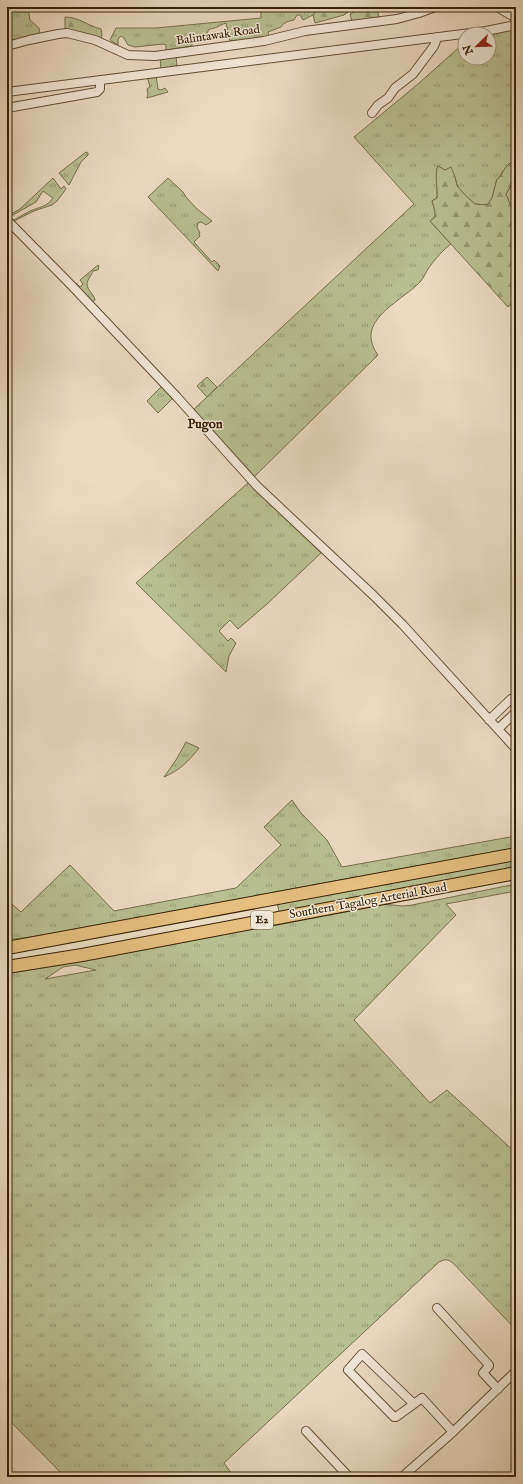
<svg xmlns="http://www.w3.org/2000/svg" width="523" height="1484" font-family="'IM FELL English',serif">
<defs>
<pattern id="grass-tufts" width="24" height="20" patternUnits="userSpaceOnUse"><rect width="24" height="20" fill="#b8c092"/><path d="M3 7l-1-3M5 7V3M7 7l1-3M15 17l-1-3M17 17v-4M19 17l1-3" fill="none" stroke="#969c75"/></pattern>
<pattern id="forest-firs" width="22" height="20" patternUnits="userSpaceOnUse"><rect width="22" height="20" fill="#b8c092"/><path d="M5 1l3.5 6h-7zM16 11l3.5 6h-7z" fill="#969c75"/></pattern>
</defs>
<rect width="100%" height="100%" fill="#eadbc1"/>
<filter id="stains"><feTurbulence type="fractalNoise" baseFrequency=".005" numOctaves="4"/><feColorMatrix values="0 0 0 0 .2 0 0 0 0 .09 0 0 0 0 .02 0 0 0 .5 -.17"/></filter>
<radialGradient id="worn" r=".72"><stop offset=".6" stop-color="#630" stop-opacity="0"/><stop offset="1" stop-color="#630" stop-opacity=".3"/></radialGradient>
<path fill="url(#grass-tufts)" stroke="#77704b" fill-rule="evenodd" d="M 10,7 L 28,7 L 30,20 L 39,28 L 40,35 L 10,43 L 7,37 L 7,10 Z
M 296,7 L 319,7 L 313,15 L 303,20 L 300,15 L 297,15 L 294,20 C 289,21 284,22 281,27 L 268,32 L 269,37 L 238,42 L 237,40 L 230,41 L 226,23 C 219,25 216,29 209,29 L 205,37 L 202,36 L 192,37 L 192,46 L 166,50 L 166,45 L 163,44 L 135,47 L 128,45 L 124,38 L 121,36 L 118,39 L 118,45 L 110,40 L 116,28 L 156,28 L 261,18 L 261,12 L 273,8 L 287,10 Z
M 516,28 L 516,157 L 502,172 L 500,177 L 497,179 L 492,198 L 487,205 L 475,204 L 466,196 L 457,186 L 455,177 L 438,166 C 435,173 438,189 437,198 L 432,201 L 435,211 L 435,217 L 430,221 L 451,244 C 443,250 436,258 430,266 C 426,271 424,278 420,282 C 401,302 353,321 378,355 L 253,478 L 193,410 L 414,204 L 354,137 L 418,84 L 465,42 L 465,58 L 489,58 L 489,34 Z
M 176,56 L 177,67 L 161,69 L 160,58 Z
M 156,75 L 158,89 L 161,90 L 165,88 L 168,92 L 147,98 L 148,94 L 147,89 L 150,87 L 147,76 Z
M 86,152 L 88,153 L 88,155 L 81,162 L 69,185 L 59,173 Z
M 516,177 L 516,213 L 510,204 L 506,194 Z
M 53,178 L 61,189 L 64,186 L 66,189 L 57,201 L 52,205 L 34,211 L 14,221 L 12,221 C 18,218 24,214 30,211 C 39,207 47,207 53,198 L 43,191 L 36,202 L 11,216 L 7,216 L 20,209 Z
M 168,178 L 183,192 L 186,197 L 196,208 L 212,221 L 206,225 L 201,222 L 198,223 L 197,227 L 200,233 L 199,234 L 200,236 L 194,242 L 212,262 L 214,260 L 220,266 L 218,271 L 148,197 Z
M 98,265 L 99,266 L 98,270 L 93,271 C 92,275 87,280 87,284 C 87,290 94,294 95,300 L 92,302 L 74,285 L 76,283 L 80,287 L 83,284 L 80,280 Z
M 162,386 L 173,398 L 158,413 L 147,401 Z
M 249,482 L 321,553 L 267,604 L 238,629 L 230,620 L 219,631 L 228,641 L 231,638 L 236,643 L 229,656 L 226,672 L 136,583 Z
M 186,742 L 199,748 C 188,762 180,770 164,777 L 176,760 Z
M 292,800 L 301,813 L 327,840 L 342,867 L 516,836 L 516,848 C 438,863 359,876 281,891 C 190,909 99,929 7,940 L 7,900 L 21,912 L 70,865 L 114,911 L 236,888 L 281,845 L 264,827 Z
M 516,857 L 516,869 L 279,912 L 277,901 Z
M 516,884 L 516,891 L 446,904 L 456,915 L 354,1020 L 430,1103 L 447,1090 L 516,1153 L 516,1330 L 453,1263 C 448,1259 445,1259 439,1262 L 224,1463 L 234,1477 L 65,1477 L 7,1418 L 7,973 L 383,904 L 403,906 L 412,905 ZM 75,965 L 96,970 L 45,979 L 63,967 Z"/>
<path fill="url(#forest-firs)" stroke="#77704b" d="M 319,7 L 346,7 L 348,12 L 344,15 L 315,23 L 313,15 Z
M 353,7 L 377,7 L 379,19 L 352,22 L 350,14 L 354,12 Z
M 65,17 C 79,17 88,26 101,29 L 102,35 L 100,40 L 65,30 Z
M 516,157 L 516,177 L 506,194 L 510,204 L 516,213 L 516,300 L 508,307 L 430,221 L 435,217 L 435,211 L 432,201 L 437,198 C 438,189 434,173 438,166 L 445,170 L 451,167 L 455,177 L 457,186 L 466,196 L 475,204 L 487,205 L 492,198 L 497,179 L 500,177 L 505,168 Z
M 207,377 L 217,387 L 207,397 L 197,386 Z"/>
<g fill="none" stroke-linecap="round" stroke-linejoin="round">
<g stroke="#634f33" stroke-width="10">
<path id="minor" d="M 497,7 L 516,18
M 7,46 L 29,40 L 58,34 L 67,33 L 95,40 L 128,55 L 155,56 L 264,41 L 305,31 L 397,19 L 419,13 L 435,7
M 7,92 L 486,31 L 516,25
M 7,108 L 97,92 L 100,89 L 100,80
M 372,113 L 378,105 L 388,98 L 395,88 L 413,74 L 434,46 L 436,41 L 437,37
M 7,220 L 72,286 L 177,397 L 257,486 L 374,596 L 403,625 L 516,749
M 489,720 L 511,699 L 516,698
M 498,729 L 516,712
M 437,1308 L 489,1365 L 489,1366 L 483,1373 L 498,1389
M 414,1404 L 362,1354 L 348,1370 L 394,1417 L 396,1417 L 422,1398 L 453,1432
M 306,1431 L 349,1477
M 402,1477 L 453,1432 L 516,1371"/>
</g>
<g stroke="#362004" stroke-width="14">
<path id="highway" d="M 7,948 L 516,854
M 7,967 L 82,955 L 516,873"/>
</g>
<use href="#minor" stroke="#f1e8d7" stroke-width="8"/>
<use href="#highway" stroke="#e5be80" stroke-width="12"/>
</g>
<g text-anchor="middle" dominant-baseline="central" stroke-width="3" stroke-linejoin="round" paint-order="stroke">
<rect fill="#f1e8d7" stroke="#6e5c43" stroke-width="1" x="251" y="911" width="22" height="18" rx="3"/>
<g font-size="11" font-weight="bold" fill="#362004">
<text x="262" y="920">E2</text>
</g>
<g font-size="12" fill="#362004" stroke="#f1e8d7">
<text transform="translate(218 35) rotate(-8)">Balintawak Road</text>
<text transform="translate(368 901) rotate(-10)">Southern Tagalog Arterial Road</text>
</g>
<g font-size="13" font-weight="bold" fill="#362004" stroke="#f1e8d7">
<text x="205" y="424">Pugon</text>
</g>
</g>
<rect width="523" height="1484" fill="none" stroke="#eadbc1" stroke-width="24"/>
<rect x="8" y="8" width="507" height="1468" fill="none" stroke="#362004" stroke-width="2"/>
<rect x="12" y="12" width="499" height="1460" fill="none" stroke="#362004"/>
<g transform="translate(477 46) rotate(247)"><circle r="19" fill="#f1e8d7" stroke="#a69883"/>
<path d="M0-3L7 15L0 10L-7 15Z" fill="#8f2418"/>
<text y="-6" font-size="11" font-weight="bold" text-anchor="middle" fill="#362004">N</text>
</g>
<rect width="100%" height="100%" filter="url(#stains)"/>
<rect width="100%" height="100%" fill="url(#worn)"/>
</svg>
